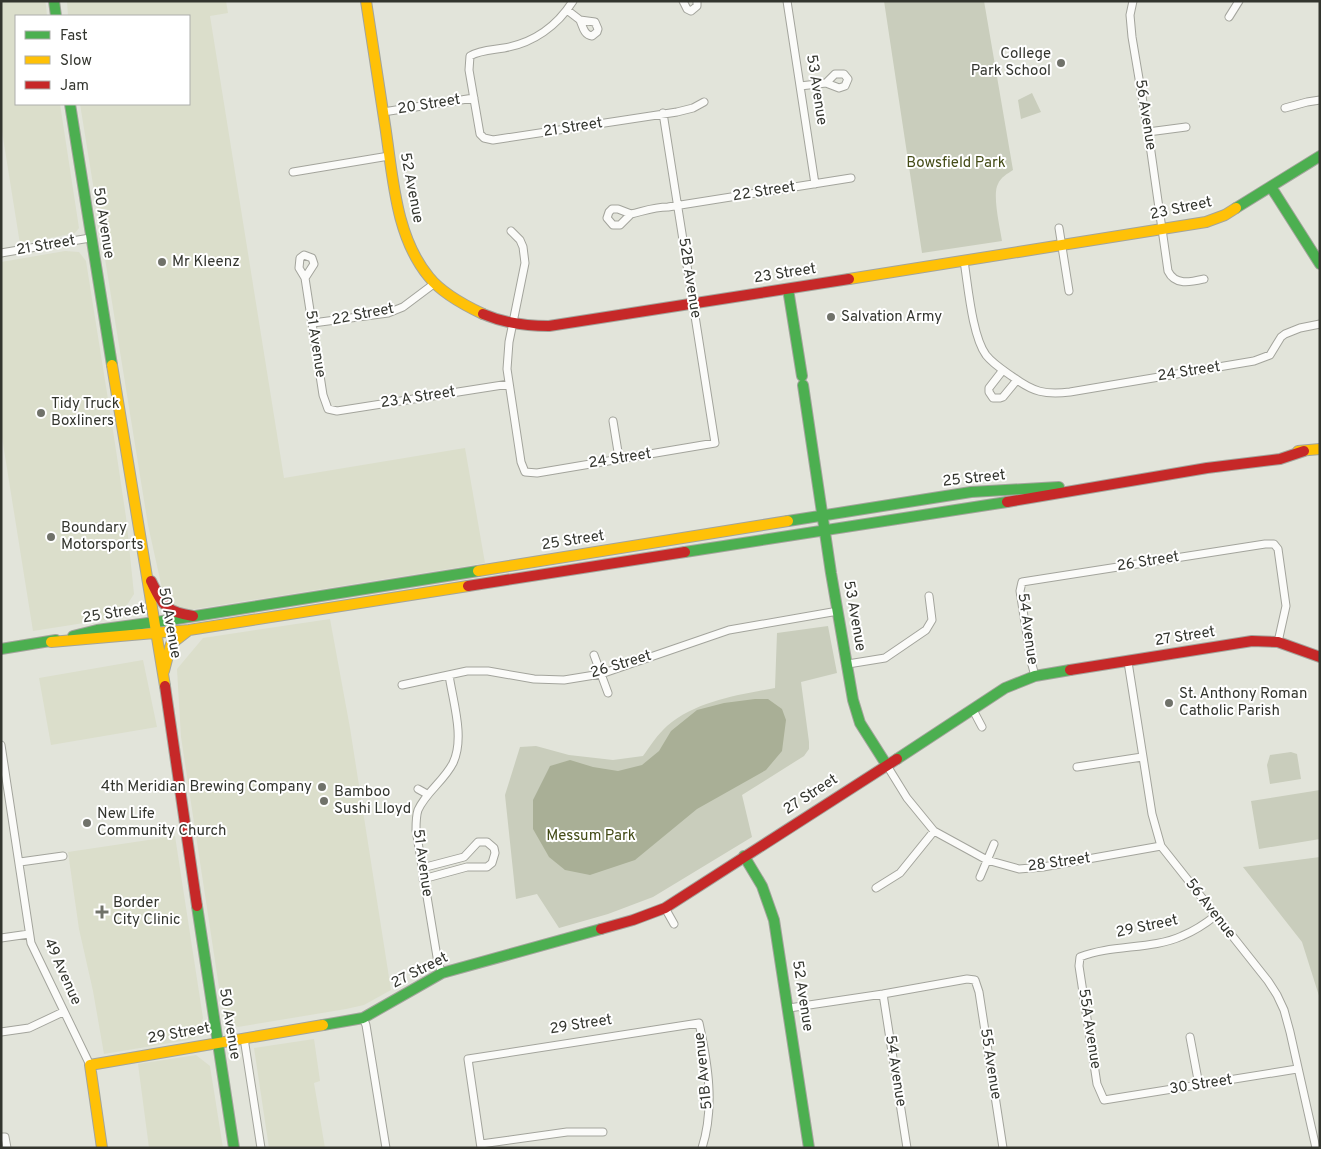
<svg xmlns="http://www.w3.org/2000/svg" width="1321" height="1149" font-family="Overpass,sans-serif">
<rect width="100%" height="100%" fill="#e2e4da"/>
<path fill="#dbdecb" d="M 1,1 L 45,1 L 46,5 L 47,16 L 16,16 L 16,104 L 60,104 L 79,228 L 75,233 L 20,244 L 1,125 Z
M 67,1 L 226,1 L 228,13 L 210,16 L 284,478 L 465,448 L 485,563 L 195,609 L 184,611 L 171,607 L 163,593 L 148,525 L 80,104 L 189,104 L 189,16 L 68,16 Z
M 65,251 L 79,252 L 86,261 L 114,437 L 126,517 L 134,594 L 125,608 L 103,620 L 33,631 L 1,431 L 1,262 Z
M 330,619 L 350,728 L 391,990 L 364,1005 L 346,1009 L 238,1027 L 224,1020 L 181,737 L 177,669 L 203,638 Z
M 143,660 L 157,727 L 51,745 L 39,678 Z
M 175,836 L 203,1018 L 196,1037 L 188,1040 L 104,1054 L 93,991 L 79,929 L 68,852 Z
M 314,1039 L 320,1081 L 314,1083 L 325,1148 L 269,1148 L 254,1048 Z
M 196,1055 L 210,1066 L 223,1148 L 149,1148 L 138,1064 Z"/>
<path fill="#c9cdbc" d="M 884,1 L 984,1 L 1013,170 C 1007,174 1001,177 998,184 C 992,194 1000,228 1002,241 L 922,253 Z
M 1032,93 L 1041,112 L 1021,119 L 1018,100 Z
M 828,626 L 837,673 L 801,682 L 809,742 L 809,749 L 804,756 L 742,795 L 752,837 L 653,897 L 608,914 L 559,928 L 537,894 L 516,899 L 505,795 L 520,747 L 536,746 L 569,755 L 613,760 L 643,756 C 650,746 658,734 667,726 C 696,701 738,695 775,688 L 777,633 Z
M 1291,752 L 1297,754 L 1301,779 L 1270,784 L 1267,765 L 1270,755 Z
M 1320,790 L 1320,839 L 1259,849 L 1251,801 Z
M 1320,857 L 1320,999 L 1302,942 L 1243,867 Z"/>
<path fill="#a9af96" d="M 755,699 L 768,699 L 782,709 L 786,720 L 782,751 L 766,770 L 697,809 L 635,860 L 590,875 L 565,870 L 549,857 L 533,829 L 533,800 L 550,766 L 570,760 L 593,767 L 618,771 L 642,765 L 659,751 L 671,731 L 697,710 L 724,703 Z"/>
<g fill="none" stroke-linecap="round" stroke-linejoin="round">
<g stroke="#a3a49c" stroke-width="9">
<path id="street" d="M 573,1 C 557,26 533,43 504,48 C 492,50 480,50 470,56 L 469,70 L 480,134 L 484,138 L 493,140 L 677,112 L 693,108 L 704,102
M 683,1 L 687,9 L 691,11 L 697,6 L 697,1
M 787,1 L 815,184
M 1133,1 L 1130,15 L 1132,37 L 1149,138 L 1168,271 C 1175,286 1191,282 1204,279
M 567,10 L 580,20
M 1229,17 L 1239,1
M 580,20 L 595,22 L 598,29 L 597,32 L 592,36 C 584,35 583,27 580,20 Z
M 835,74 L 844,74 L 848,79 L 845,86 L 839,88 L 826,83 Z
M 800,86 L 826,83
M 1285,108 L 1307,102 L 1320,100
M 383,112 L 474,98
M 1148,132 L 1186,127
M 293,172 L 389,156
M 612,209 L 618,209 L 631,214 L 620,225 L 613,225 L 607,218 L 609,212 Z
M 631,214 C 644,211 654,207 668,207 L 851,178
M 1059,228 L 1069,291
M 511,231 L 520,240 L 523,247 L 525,263 L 509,342 L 507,369 L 521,462 L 525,472 L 537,473 L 715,443 L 663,113
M 1,253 L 90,238
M 964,261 C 968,285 972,336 986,355 C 993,364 1003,370 1013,377 C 1033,392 1045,395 1070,392 L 1254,361 L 1270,355 L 1281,337 L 1285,334 L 1300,328 L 1320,324
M 305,278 L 314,264 L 312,258 L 304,255 L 300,258 L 299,268 L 305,278 L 323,395 L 328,409 L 337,411 L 509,384
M 313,323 L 388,313 L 403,307 L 435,283
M 1003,370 L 989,388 L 989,392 L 993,398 L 1000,398 L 1003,397 L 1017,380
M 613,421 L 619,458
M 594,655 L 608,693
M 1128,662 L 1152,814 L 1161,846 L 1268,981 L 1277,995 L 1284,1010 L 1290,1032 L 1316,1148
M 848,664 L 885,658 L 926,630 L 932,620 L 929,596
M 1035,676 L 1031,661 L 1020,591 L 1022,582 L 1265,544 L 1274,544 L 1278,549 L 1286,606 L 1278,642
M 402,685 L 467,671 L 488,671 L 534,679 L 564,680 L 601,674 L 729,630 L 838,611
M 973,710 L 982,727
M 1,745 L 31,943 L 90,1065
M 886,764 L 907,798 L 934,831 L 987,860 L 1019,869 L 1043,867 L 1161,846
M 1077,767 L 1142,757
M 418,789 L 427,794
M 20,862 L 63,856
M 422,868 L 464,857 L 478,842 L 487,842 L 494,848 L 495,853 L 492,863 L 487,867 L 467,867 L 423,879
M 980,877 L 994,844
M 876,888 L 900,873 L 934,831
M 665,908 L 674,924
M 1215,916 C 1205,924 1194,931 1182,936 C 1151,950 1113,944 1080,957 L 1079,966 L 1097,1084 L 1104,1100 L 1297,1069
M 1,938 L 29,934
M 442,973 L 438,963 L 416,830 C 416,824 416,816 418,810 C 426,792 444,781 453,763 C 465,738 453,702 449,675
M 883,994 L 907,1148
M 789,1008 L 883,994 L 967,979 L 975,980 L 979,992 L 1003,1148
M 363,1018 L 366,1025 L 386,1148
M 1,1032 L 29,1028 L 63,1012
M 1190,1037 L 1199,1085
M 244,1038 L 261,1148
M 1,1137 L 5,1137 L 7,1148
M 481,1144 L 567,1132 L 603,1132
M 481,1148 L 468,1059 L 699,1023 C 708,1064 715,1107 702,1148"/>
</g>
<g stroke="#a3a49c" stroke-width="12">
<path id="fast" d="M 54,1 L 56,16
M 70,104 L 112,365
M 1271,187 L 1320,264
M 1236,208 L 1320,156
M 788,289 L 802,376
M 803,385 L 831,573 L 853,700 L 860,723 L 886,764
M 788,521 L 971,492 L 1059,487
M 685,552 L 1007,502
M 73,636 L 97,630 L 170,620 L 478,571
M 1,649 L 56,640
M 897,759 L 1005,688 L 1035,676 L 1070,670
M 744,856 L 762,886 L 774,920 L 809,1148
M 197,906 L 234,1148
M 323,1025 L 363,1018 L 442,973 L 601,929"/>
</g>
<g stroke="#a3a49c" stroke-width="12">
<path id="slow" d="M 366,1 C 372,42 379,84 385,125 C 393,176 395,236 429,277 C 441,292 466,306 483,314
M 849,279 L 1206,222 L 1225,215 L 1236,208
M 112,365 L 165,686
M 1298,451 L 1320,449
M 478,571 L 788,521
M 51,642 L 189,630 L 468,586
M 164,671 L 171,644 L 189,630
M 102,1148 L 90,1065 L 323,1025"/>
</g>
<g stroke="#a3a49c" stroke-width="12">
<path id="jam" d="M 483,314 C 504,323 526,326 549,326 L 849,279
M 1007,502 L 1207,468 L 1280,459 L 1304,451
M 151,581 C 163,605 165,612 193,616
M 468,586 L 685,552
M 1070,670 L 1252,641 L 1278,642 L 1320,657
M 165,686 L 197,906
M 601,929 L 633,920 L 665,908 L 897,759"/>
</g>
<use href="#street" stroke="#fbfbf9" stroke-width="7"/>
<use href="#fast" stroke="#4caf50" stroke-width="10"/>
<use href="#slow" stroke="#ffc107" stroke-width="10"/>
<use href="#jam" stroke="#c62828" stroke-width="10"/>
</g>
<g fill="#70726a" stroke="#fff" stroke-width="2">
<circle cx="1061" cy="63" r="5"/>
<circle cx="162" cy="262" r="5"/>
<circle cx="831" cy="317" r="5"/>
<circle cx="41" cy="413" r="5"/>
<circle cx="51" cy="537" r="5"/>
<circle cx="1169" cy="703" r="5"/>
<circle cx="322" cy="787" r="5"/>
<circle cx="324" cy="801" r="5"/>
<circle cx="87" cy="823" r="5"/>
<path d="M99.5 904.5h5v5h5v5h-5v5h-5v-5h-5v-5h5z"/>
</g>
<g text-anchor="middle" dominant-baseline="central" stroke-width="4" stroke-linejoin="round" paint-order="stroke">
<g font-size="15" fill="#33352e" stroke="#fff" text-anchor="start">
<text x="1051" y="54" text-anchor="end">College<tspan x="1051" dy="17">Park School</tspan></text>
<text x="172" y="262">Mr Kleenz</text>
<text x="841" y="317">Salvation Army</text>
<text x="51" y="404">Tidy Truck<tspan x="51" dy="17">Boxliners</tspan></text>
<text x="61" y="528">Boundary<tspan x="61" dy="17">Motorsports</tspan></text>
<text x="1179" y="694">St. Anthony Roman<tspan x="1179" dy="17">Catholic Parish</tspan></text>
<text x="312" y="787" text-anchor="end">4th Meridian Brewing Company</text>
<text x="334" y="792">Bamboo<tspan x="334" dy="17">Sushi Lloyd</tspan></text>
<text x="97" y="814">New Life<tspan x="97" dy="17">Community Church</tspan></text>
<text x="113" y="903">Border<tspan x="113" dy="17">City Clinic</tspan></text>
</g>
<g font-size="15" fill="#33352e" stroke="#fff">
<text transform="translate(816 90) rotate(81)">53 Avenue</text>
<text transform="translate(429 105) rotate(-9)">20 Street</text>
<text transform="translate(1145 115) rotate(81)">56 Avenue</text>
<text transform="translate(573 128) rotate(-9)">21 Street</text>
<text transform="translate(411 188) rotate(79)">52 Avenue</text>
<text transform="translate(764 192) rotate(-9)">22 Street</text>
<text transform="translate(1181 209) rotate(-12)">23 Street</text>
<text transform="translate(103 223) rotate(81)">50 Avenue</text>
<text transform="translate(46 246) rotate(-10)">21 Street</text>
<text transform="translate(785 274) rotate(-9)">23 Street</text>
<text transform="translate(689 278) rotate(81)">52B Avenue</text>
<text transform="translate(363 315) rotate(-11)">22 Street</text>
<text transform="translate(315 344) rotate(81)">51 Avenue</text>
<text transform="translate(1189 372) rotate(-9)">24 Street</text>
<text transform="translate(418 398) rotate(-9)">23 A Street</text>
<text transform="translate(620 459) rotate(-9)">24 Street</text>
<text transform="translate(974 479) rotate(-6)">25 Street</text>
<text transform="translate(573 541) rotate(-9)">25 Street</text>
<text transform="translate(1148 562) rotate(-9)">26 Street</text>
<text transform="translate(114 614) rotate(-9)">25 Street</text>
<text transform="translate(854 616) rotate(80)">53 Avenue</text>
<text transform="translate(169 623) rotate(80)">50 Avenue</text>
<text transform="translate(1027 629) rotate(82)">54 Avenue</text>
<text transform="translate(1185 637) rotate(-9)">27 Street</text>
<text transform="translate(621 665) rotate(-17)">26 Street</text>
<text transform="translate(811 795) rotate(-33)">27 Street</text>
<text transform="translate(422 863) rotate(82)">51 Avenue</text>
<text transform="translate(1059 863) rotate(-8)">28 Street</text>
<text transform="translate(1210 909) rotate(52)">56 Avenue</text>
<text transform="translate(1147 927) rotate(-12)">29 Street</text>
<text transform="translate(420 971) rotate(-27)">27 Street</text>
<text transform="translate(62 972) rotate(66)">49 Avenue</text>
<text transform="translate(802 996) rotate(81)">52 Avenue</text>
<text transform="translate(229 1024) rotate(81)">50 Avenue</text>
<text transform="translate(581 1025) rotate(-9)">29 Street</text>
<text transform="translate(1089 1029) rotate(81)">55A Avenue</text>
<text transform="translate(179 1034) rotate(-10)">29 Street</text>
<text transform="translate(990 1064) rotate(81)">55 Avenue</text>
<text transform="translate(704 1071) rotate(-96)">51B Avenue</text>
<text transform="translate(895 1071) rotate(81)">54 Avenue</text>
<text transform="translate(1201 1085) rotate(-9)">30 Street</text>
</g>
<g font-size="15" fill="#444c17" stroke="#fff">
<text x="956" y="163">Bowsfield Park</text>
<text x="591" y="836">Messum Park</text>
</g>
</g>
<rect width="1321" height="1149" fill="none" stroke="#33352e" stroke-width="5"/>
<rect x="15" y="15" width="175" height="90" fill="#ffffff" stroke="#adaeab"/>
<rect x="25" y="31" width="25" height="8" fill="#4caf50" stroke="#adaeab"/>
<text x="60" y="40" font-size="15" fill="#33352e">Fast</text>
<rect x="25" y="56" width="25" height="8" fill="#ffc107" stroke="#adaeab"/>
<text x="60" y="65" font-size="15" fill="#33352e">Slow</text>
<rect x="25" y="81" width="25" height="8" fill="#c62828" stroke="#adaeab"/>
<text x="60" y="90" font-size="15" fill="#33352e">Jam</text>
</svg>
